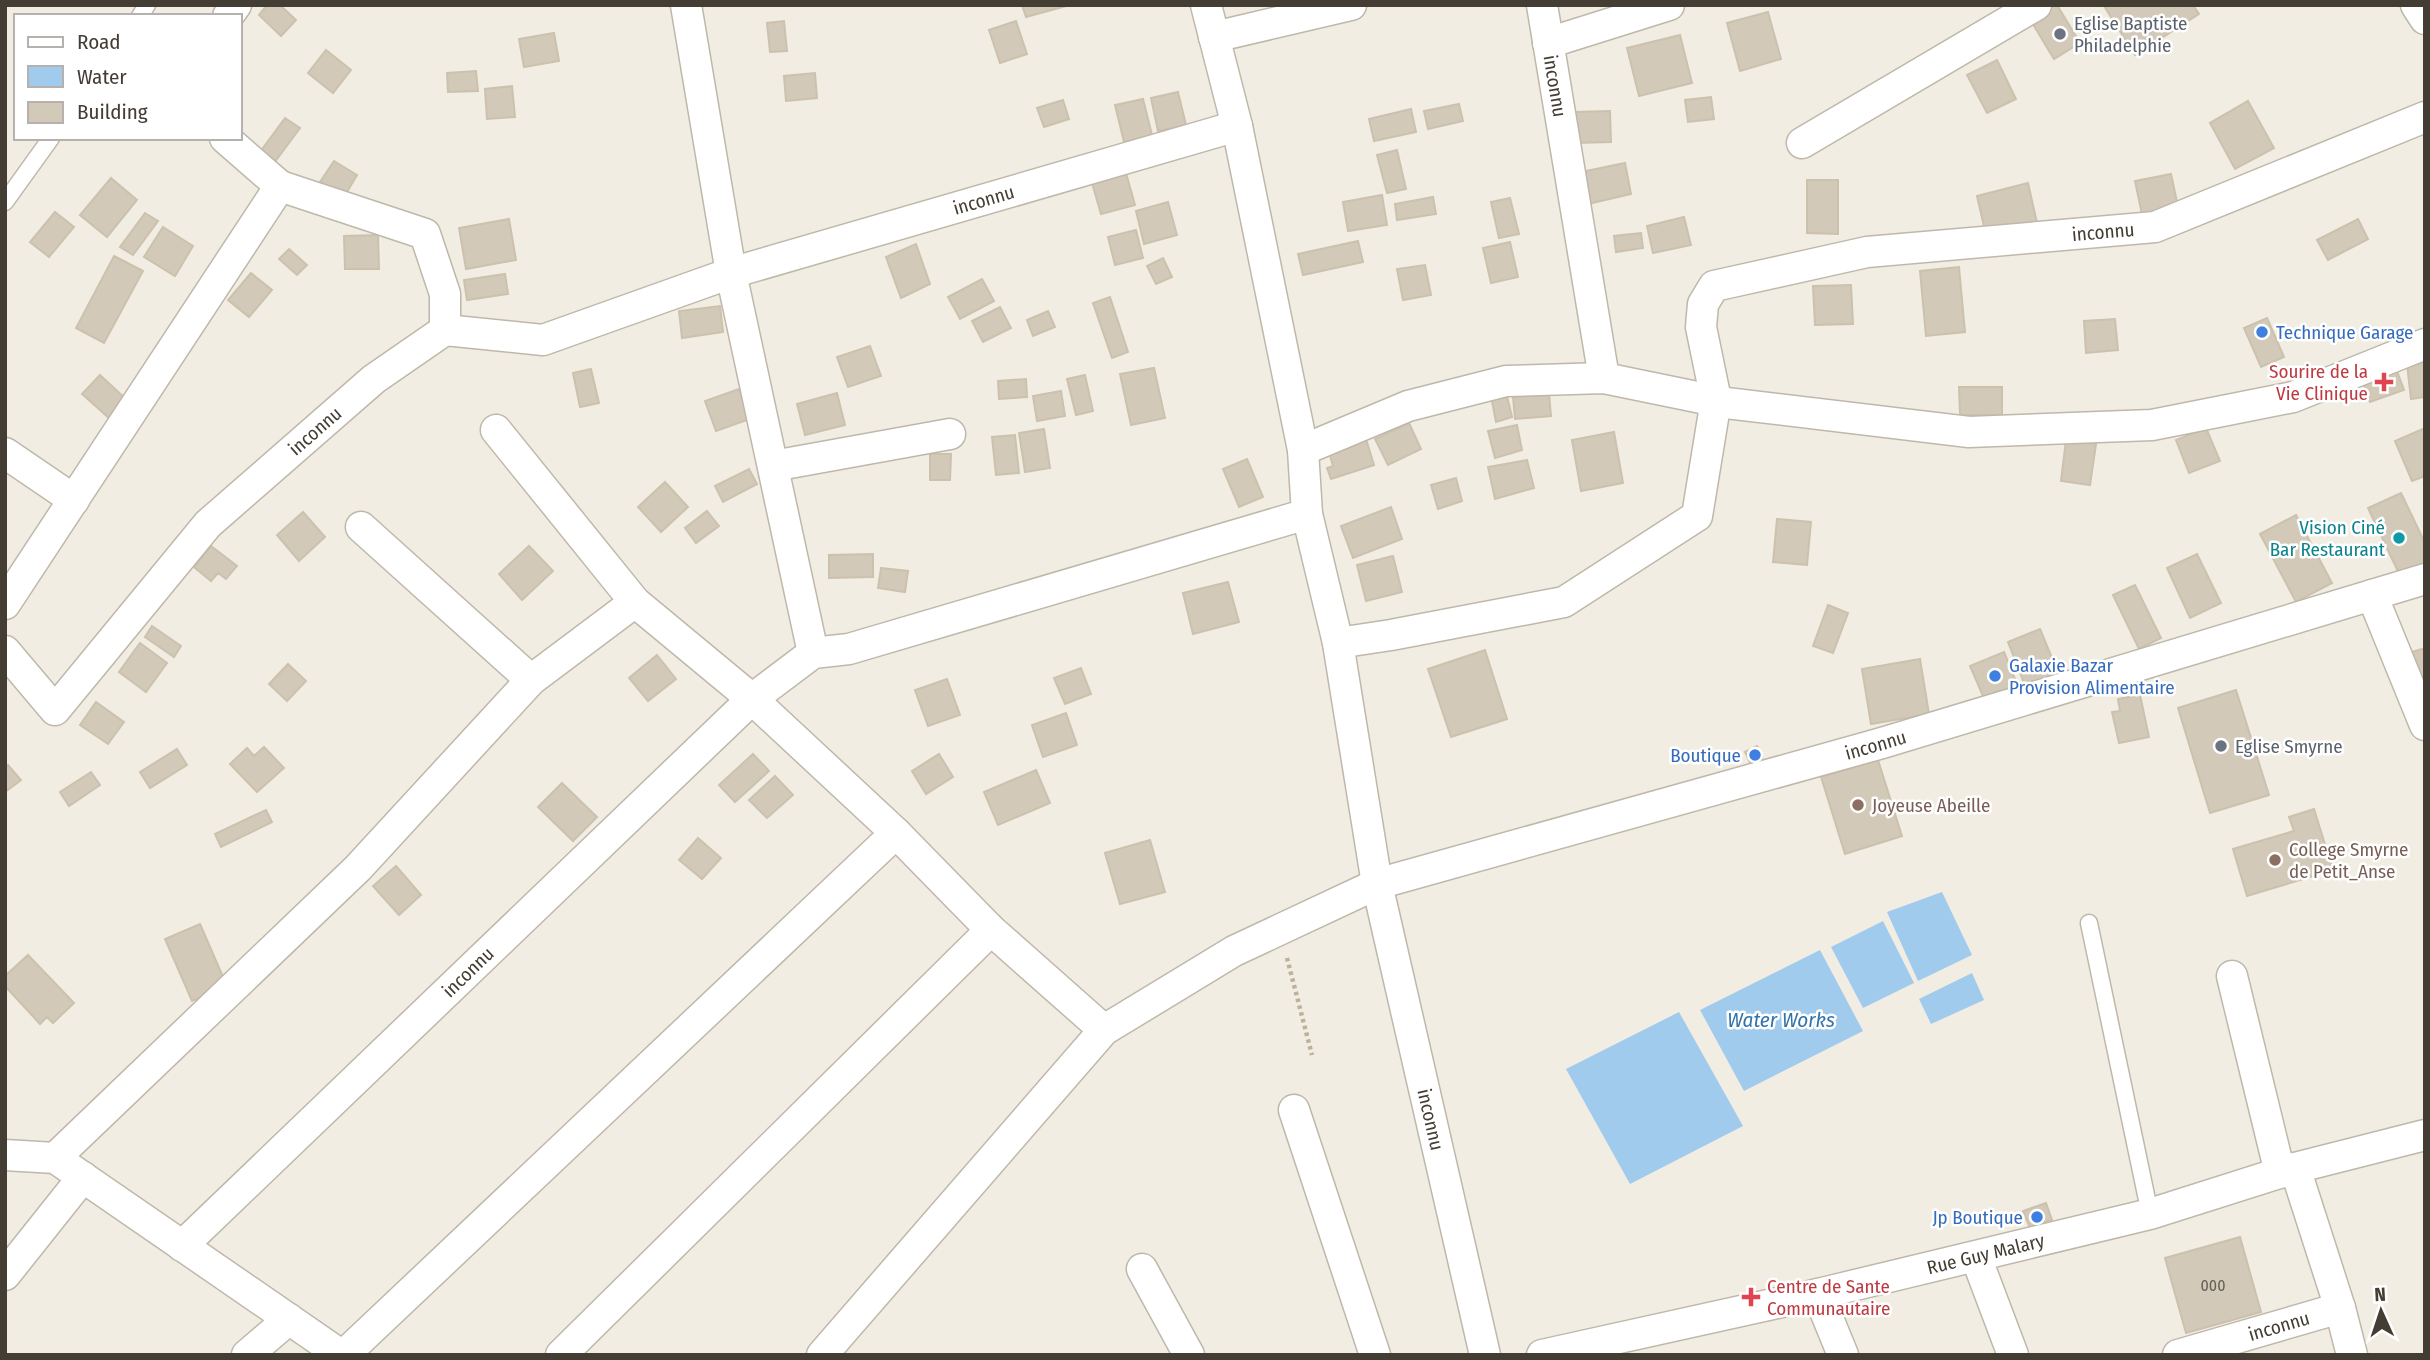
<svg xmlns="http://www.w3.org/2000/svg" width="2430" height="1360" font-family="'Fira Sans Condensed',sans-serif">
<rect width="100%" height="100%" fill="#f1ede3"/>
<path fill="#a1cbed" d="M 1942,892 L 1972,955 L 1918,981 L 1887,912 Z
M 1883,921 L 1914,983 L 1863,1008 L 1831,947 Z
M 1820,950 L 1863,1031 L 1744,1091 L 1700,1010 Z
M 1972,973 L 1984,1000 L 1931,1024 L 1919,999 Z
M 1679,1012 L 1743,1126 L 1630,1184 L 1566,1069 Z"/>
<path fill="#d2c9b9" stroke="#ccc1ad" stroke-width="2" d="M 267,5 L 280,5 L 296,20 L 281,36 L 259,15 Z
M 1022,5 L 1070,5 L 1026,17 Z
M 2045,5 L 2057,5 L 2080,43 L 2054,59 L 2028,16 Z
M 2106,5 L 2193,5 L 2199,14 L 2135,55 L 2104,6 Z
M 1768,12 L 1781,59 L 1740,71 L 1727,23 Z
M 784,21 L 787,51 L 770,52 L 767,23 Z
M 1016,21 L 1027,54 L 1000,63 L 989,30 Z
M 554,33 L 559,61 L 524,67 L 519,39 Z
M 1680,35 L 1692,83 L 1639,96 L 1627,48 Z
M 326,50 L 351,70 L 333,93 L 308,73 Z
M 1997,60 L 2016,99 L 1987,113 L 1967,75 Z
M 476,71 L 478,91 L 448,92 L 447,73 Z
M 815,73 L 817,98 L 786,101 L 784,76 Z
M 512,86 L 515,117 L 487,119 L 485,89 Z
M 1178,92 L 1186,125 L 1158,131 L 1151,98 Z
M 1711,97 L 1714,119 L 1688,122 L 1685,100 Z
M 1143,99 L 1152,135 L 1124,142 L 1115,105 Z
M 1063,100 L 1069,119 L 1044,127 L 1037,108 Z
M 2248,101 L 2274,148 L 2235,169 L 2210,123 Z
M 1459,104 L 1463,121 L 1428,129 L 1424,111 Z
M 1411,109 L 1416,132 L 1374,141 L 1369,119 Z
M 1610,111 L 1611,142 L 1575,143 L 1574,112 Z
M 285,118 L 300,128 L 274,163 L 260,152 Z
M 1397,150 L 1406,189 L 1387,193 L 1377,155 Z
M 334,161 L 357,175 L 344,197 L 320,182 Z
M 1625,163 L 1631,194 L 1588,204 L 1581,172 Z
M 1126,173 L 1135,205 L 1101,214 L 1092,183 Z
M 2171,174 L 2179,211 L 2143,219 L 2135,181 Z
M 111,178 L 137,200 L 107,237 L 80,215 Z
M 1807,180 L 1838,180 L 1838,234 L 1807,233 Z
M 2028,183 L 2037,223 L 1986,235 L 1977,196 Z
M 1382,195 L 1387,225 L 1348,231 L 1343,202 Z
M 1433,197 L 1436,214 L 1397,220 L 1395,204 Z
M 1510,198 L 1519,234 L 1499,238 L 1491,202 Z
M 1168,202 L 1177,235 L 1144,244 L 1136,211 Z
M 55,212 L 74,227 L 49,257 L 30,242 Z
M 145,213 L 158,221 L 133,255 L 120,247 Z
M 1684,217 L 1691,245 L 1653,253 L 1647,226 Z
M 509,219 L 516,260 L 466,269 L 459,228 Z
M 2358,219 L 2368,239 L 2328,260 L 2317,240 Z
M 163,227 L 193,246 L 175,276 L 144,257 Z
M 1136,230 L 1143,258 L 1115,265 L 1108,237 Z
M 1641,233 L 1643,248 L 1616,252 L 1614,236 Z
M 378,235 L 379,269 L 345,269 L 344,236 Z
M 1358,241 L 1363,262 L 1303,275 L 1298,254 Z
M 1510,242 L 1518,277 L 1491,283 L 1483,248 Z
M 916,244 L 930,284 L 901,298 L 886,257 Z
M 289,249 L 307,265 L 297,275 L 279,259 Z
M 114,256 L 143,271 L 104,343 L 76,328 Z
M 1163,258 L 1172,277 L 1156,284 L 1147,266 Z
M 1425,265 L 1431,295 L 1403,300 L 1397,269 Z
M 1959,267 L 1965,332 L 1926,336 L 1920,271 Z
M 251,273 L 272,290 L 249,317 L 228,300 Z
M 505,274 L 508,294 L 467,300 L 464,280 Z
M 982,279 L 994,301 L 960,319 L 948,297 Z
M 1851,285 L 1853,324 L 1815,325 L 1813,286 Z
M 1110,297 L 1128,352 L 1112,358 L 1093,303 Z
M 720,306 L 723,332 L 682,338 L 679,311 Z
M 1000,307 L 1011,328 L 983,342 L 972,321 Z
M 1048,311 L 1055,327 L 1033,336 L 1027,320 Z
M 2267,318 L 2284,357 L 2261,367 L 2244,328 Z
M 2115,319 L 2118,350 L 2086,353 L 2084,321 Z
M 870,346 L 881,376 L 848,387 L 837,357 Z
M 2425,353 L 2425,397 L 2411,399 L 2406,355 Z
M 2394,363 L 2404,390 L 2370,402 L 2360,375 Z
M 1154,368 L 1165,418 L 1131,425 L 1120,374 Z
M 591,369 L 599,403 L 580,407 L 573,373 Z
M 100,375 L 127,400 L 110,419 L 82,394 Z
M 1085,375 L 1093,411 L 1076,415 L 1067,379 Z
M 1026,379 L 1027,397 L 999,399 L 998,381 Z
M 1959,387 L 2002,387 L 2002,415 L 1960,415 Z
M 739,389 L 750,419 L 716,431 L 705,401 Z
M 1061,391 L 1065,416 L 1037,421 L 1033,396 Z
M 1506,392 L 1512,417 L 1496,422 L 1491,396 Z
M 837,393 L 845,425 L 805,435 L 797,404 Z
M 1549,394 L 1551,416 L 1515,419 L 1513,397 Z
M 1409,423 L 1421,449 L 1388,465 L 1375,439 Z
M 1517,425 L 1522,450 L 1495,458 L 1488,431 Z
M 2206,428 L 2220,461 L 2189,473 L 2176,440 Z
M 2425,428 L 2425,476 L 2412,481 L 2395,441 Z
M 1044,429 L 1050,468 L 1025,472 L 1019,433 Z
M 1614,432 L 1623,483 L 1581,491 L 1572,440 Z
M 1015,435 L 1019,473 L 996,475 L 992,437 Z
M 1366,439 L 1374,465 L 1331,479 L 1327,468 L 1333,466 L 1329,452 Z
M 2066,440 L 2096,444 L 2090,485 L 2061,481 Z
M 930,454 L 951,454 L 950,480 L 930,480 Z
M 1247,459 L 1263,497 L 1239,507 L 1223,469 Z
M 1527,460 L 1534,488 L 1495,499 L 1488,467 Z
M 749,469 L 757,484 L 723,502 L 715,486 Z
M 1456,478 L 1462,501 L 1438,509 L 1431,485 Z
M 665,482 L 688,507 L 661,532 L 638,507 Z
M 2401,493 L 2425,543 L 2425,567 L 2401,578 L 2368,508 Z
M 1391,507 L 1402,539 L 1353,558 L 1341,526 Z
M 707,511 L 719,526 L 696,543 L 685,528 Z
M 303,512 L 325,537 L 299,561 L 277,535 Z
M 2296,515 L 2332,583 L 2296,602 L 2260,534 Z
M 1777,519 L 1811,522 L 1807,565 L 1773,562 Z
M 211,546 L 237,566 L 226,579 L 218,573 L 211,581 L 194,567 Z
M 529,546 L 553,571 L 522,600 L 499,574 Z
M 873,554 L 873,577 L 829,578 L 829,555 Z
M 2197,554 L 2221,603 L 2190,618 L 2167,568 Z
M 1393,556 L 1402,592 L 1366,601 L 1357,565 Z
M 881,568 L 908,571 L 905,592 L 878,588 Z
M 1228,582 L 1239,622 L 1193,634 L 1183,593 Z
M 2135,585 L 2161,638 L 2139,649 L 2113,595 Z
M 1828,605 L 1848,613 L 1833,653 L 1813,646 Z
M 152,626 L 181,646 L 174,657 L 145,637 Z
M 2040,629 L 2059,675 L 2026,688 L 2008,642 Z
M 140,643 L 167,663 L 146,692 L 119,672 Z
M 2425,648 L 2425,685 L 2420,686 L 2409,653 Z
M 1485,650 L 1507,719 L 1451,737 L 1428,669 Z
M 2004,652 L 2019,689 L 1986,703 L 1970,666 Z
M 657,655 L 676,679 L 648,701 L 629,678 Z
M 1920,659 L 1929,714 L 1871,724 L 1862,669 Z
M 288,664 L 306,681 L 287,701 L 269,684 Z
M 1081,668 L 1091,694 L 1065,704 L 1054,678 Z
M 947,679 L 960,715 L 928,726 L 915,690 Z
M 2236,690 L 2269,795 L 2210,813 L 2178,708 Z
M 2140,695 L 2149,737 L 2119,743 L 2112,712 L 2120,711 L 2118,699 Z
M 96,702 L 124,722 L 108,744 L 80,725 Z
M 1066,713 L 1077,745 L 1043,757 L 1032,725 Z
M 1757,746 L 1765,765 L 1753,769 L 1745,752 Z
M 264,747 L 284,768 L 257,792 L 230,764 L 247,748 L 254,756 Z
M 177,749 L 187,765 L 150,788 L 140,772 Z
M 753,754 L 769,771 L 735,802 L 719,785 Z
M 939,754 L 953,777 L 926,794 L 912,771 Z
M 1878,760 L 1902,836 L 1845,854 L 1821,777 Z
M 8,765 L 21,780 L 5,792 L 5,767 Z
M 1036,770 L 1050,803 L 998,825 L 984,792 Z
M 91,772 L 100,785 L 69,806 L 60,792 Z
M 775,776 L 793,795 L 767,818 L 749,800 Z
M 562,783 L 597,817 L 573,841 L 538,807 Z
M 2314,809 L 2333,870 L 2247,896 L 2233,849 L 2294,831 L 2289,817 Z
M 266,810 L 272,822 L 221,847 L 215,834 Z
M 698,838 L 721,858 L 702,879 L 679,860 Z
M 1150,840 L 1165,892 L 1120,904 L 1105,853 Z
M 396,866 L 421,895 L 399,915 L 373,886 Z
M 200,924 L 227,986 L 192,1001 L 165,939 Z
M 28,955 L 74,1003 L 53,1023 L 47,1017 L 40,1024 L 5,986 L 5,976 Z
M 2046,1203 L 2052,1220 L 2030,1228 L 2023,1211 Z
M 2240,1237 L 2261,1312 L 2186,1333 L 2165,1258 Z"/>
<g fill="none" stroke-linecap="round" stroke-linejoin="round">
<g stroke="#bfb8aa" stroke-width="19">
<path id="lane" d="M 140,16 L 147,5
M 5,202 L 51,138
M 2089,923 L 2150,1214"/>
</g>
<g stroke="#bfb8aa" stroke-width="33">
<g id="street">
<path d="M 686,5 L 731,273 L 813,653"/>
<path id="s1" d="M 1206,5 L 1237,126 L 1303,450 L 1307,514 L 1338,643 L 1377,884 L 1485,1355"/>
<path id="s2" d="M 1542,5 L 1604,378"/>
<path d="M 2416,5 L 2425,19"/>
<path d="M 228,16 L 236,5"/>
<path d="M 1214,37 L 1351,5"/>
<path d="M 1548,43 L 1669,5"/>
<path d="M 225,138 L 280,186"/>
<path d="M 1802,143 L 2036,5"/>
<path d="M 496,430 L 635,602 L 752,699 L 896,833 L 991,930 L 1104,1030"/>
<path d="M 1303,450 L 1408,406 L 1506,381 L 1604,378 L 1726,403 L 1969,432 L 2152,425 L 2293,397 L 2425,344"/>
<path d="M 5,453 L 74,500"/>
<path d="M 773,466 L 950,434"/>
<path d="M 361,527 L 531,680"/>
<path d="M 2372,595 L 2425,725"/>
<path d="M 5,604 L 280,186 L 425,234 L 445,294 L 445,330"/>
<path id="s3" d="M 1338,643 L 1391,635 L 1564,602 L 1697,516 L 1716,400 L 1701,327 L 1703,304 L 1714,286 L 1867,252 L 2155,227 L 2425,117"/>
<path id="s4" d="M 5,651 L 55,710 L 208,524 L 374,379 L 445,330 L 543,340 L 731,273 L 1237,126"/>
<path d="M 2232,976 L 2280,1173"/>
<path d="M 1294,1110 L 1375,1355"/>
<path d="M 5,1155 L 55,1158 L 341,1355"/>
<path d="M 55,1158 L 358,868 L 531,680 L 635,602"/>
<path d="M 2295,1168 L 2340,1308 L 2352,1355"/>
<path id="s5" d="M 182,1246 L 752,699 L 813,653 L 849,649 L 1307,514"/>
<path d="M 1976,1257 L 2013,1355"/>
<path d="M 1142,1269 L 1189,1355"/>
<path d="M 5,1275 L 83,1177"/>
<path d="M 1818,1294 L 1843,1355"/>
<path d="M 247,1355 L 289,1319"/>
<path d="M 344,1355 L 896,833"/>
<path d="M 561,1355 L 991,930"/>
<path id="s6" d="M 822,1355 L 1104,1030 L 1234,951 L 1377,884 L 1882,743 L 2425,579"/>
<path id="s7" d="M 1542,1355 L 1818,1294 L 2150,1214 L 2295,1168 L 2425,1135"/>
<path id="s8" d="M 2178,1355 L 2340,1308"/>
</g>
</g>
<path stroke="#bdb198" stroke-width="4.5" stroke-dasharray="3.5 3.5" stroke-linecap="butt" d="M 1287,958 L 1312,1055"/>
<use href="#lane" stroke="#fff" stroke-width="16"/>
<use href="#street" stroke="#fff" stroke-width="30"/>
</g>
<g fill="#6b7280" stroke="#fff" stroke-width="2.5">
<circle cx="2060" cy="34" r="7"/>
<circle cx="2221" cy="746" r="7"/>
</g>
<g fill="#3f7fe0" stroke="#fff" stroke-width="2.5">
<circle cx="2262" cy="332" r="7"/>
<circle cx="1995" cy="676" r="7"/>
<circle cx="1755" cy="755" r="7"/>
<circle cx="2037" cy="1217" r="7"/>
</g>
<g fill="#e0444e" stroke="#fff" stroke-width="2.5">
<path d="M2380.5 371.5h7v7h7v7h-7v7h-7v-7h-7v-7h7z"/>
<path d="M1747.5 1286.5h7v7h7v7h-7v7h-7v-7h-7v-7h7z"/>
</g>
<circle fill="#0f9aa8" stroke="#fff" stroke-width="2.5" cx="2399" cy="538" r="7"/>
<g fill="#8d6e63" stroke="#fff" stroke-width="2.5">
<circle cx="1858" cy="805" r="7"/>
<circle cx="2275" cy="860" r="7"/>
</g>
<g text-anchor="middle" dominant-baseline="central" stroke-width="5" stroke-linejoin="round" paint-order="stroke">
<g font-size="16" fill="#676055">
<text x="2213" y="1285">000</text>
</g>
<g font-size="19" fill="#5b616d" stroke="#fff" text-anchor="start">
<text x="2074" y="23">Eglise Baptiste<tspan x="2074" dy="22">Philadelphie</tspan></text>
<text x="2235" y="746">Eglise Smyrne</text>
</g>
<g font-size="19" fill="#433d34" stroke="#fff">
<text stroke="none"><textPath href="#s2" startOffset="82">inconnu</textPath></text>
<text stroke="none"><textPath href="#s4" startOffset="1186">inconnu</textPath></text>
<text stroke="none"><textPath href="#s3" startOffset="1018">inconnu</textPath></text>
<text stroke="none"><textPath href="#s4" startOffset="460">inconnu</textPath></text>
<text stroke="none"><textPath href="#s6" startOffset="1258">inconnu</textPath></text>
<text stroke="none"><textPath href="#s5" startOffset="396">inconnu</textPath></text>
<text stroke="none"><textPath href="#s1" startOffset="1138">inconnu</textPath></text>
<text stroke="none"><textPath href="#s7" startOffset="455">Rue Guy Malary</textPath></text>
<text stroke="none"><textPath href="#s8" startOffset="105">inconnu</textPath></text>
</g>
<g font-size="19" fill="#366cbe" stroke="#fff" text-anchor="start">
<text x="2276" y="332">Technique Garage</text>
<text x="2009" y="665">Galaxie Bazar<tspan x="2009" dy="22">Provision Alimentaire</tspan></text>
<text x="1741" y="755" text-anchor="end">Boutique</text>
<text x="2023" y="1217" text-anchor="end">Jp Boutique</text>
</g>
<g font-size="19" fill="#be3a42" stroke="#fff" text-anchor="end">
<text x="2368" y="371">Sourire de la<tspan x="2368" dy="22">Vie Clinique</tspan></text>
<text x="1767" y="1286" text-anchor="start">Centre de Sante<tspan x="1767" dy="22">Communautaire</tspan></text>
</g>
<g font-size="19" fill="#0d838f" stroke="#fff" text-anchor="end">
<text x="2385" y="527">Vision Ciné<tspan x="2385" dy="22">Bar Restaurant</tspan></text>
</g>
<g font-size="19" fill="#785e54" stroke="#fff" text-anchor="start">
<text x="1872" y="805">Joyeuse Abeille</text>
<text x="2289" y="849">College Smyrne<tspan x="2289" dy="22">de Petit_Anse</tspan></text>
</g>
<g font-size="21" font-style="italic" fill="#3273a9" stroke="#fff">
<text x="1781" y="1020">Water Works</text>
</g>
</g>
<rect width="2430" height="1360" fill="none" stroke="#433d34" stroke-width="14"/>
<rect x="14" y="14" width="228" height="126" fill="#ffffff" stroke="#b4b1ae" stroke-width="2"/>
<rect x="28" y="37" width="35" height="10" fill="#ffffff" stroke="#b4b1ae" stroke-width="2"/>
<text x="77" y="49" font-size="21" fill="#433d34">Road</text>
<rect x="28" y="66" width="35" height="21" fill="#a1cbed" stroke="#b4b1ae" stroke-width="2"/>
<text x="77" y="84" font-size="21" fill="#433d34">Water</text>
<rect x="28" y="102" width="35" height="21" fill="#d2c9b9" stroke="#b4b1ae" stroke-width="2"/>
<text x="77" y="119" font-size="21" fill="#433d34">Building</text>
<g transform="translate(2381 1311) rotate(357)" stroke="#ffffff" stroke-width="5" paint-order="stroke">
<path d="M0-5L12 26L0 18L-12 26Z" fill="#433d34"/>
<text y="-10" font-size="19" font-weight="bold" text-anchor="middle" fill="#433d34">N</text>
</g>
</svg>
